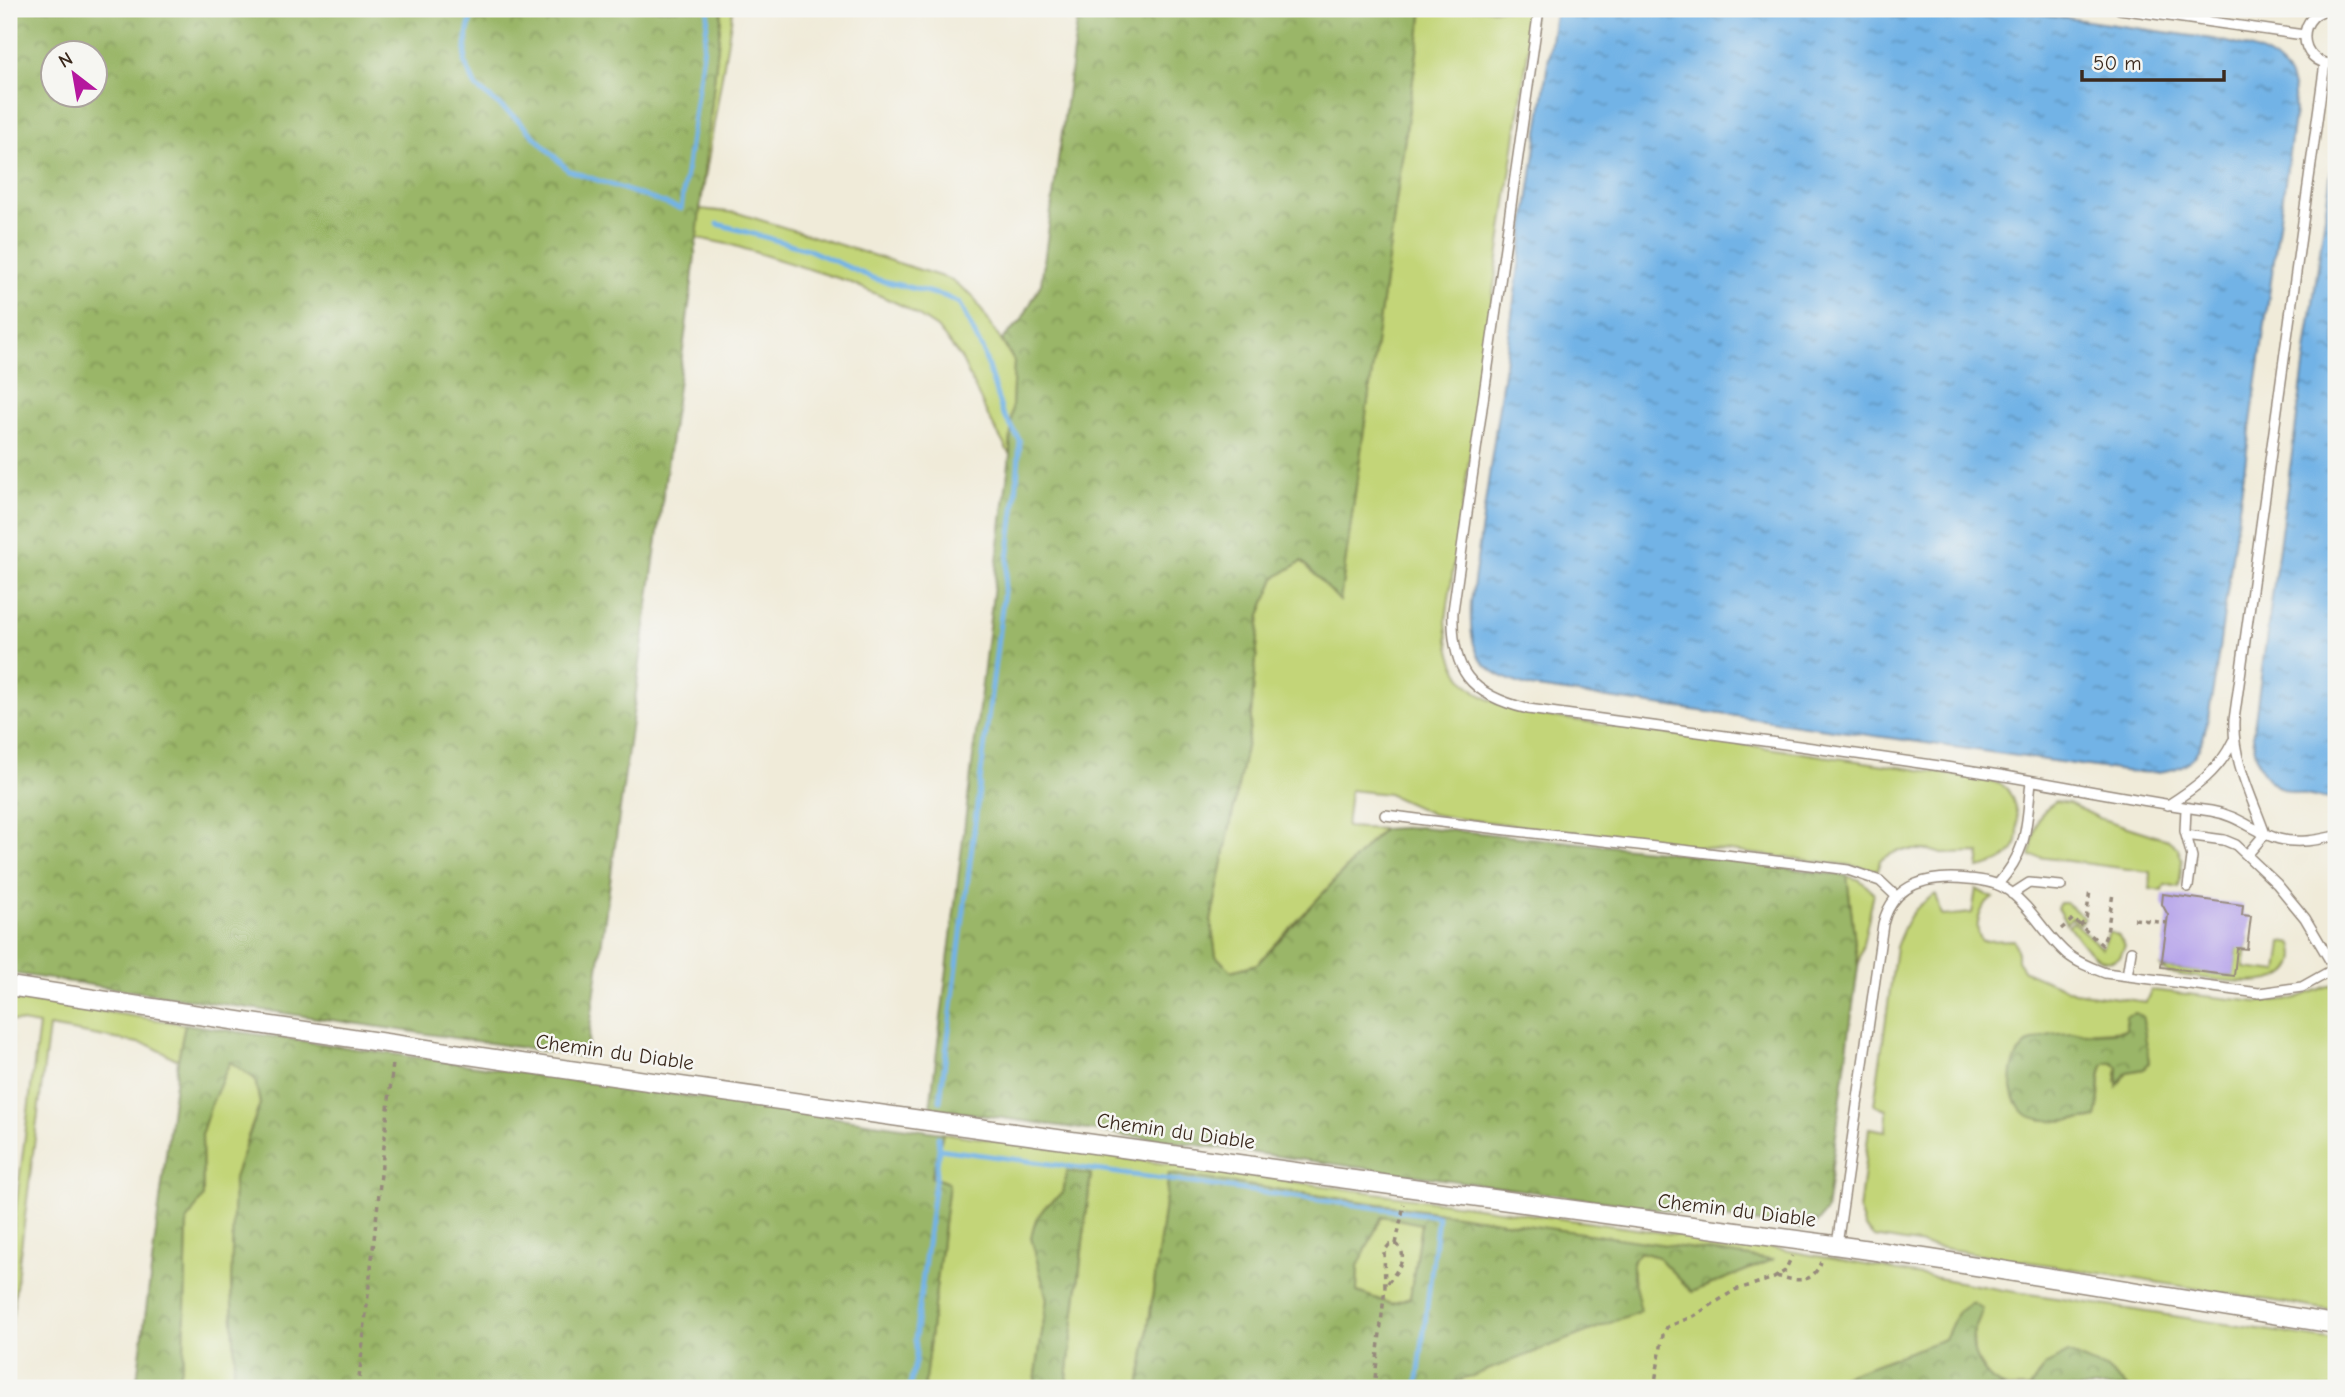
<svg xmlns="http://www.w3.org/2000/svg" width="2345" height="1397" font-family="'Comic Neue',sans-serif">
<defs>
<pattern id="forest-crowns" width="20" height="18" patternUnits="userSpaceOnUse" patternTransform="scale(1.75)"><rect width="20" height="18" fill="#9ab668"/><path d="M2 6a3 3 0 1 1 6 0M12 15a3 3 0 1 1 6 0" fill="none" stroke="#7f9455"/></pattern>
<pattern id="water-ripples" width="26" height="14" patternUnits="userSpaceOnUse" patternTransform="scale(1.75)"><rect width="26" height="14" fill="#72b3e6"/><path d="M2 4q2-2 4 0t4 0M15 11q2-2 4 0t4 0" fill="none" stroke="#5f92ba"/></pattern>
</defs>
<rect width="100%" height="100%" fill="#f6f6f2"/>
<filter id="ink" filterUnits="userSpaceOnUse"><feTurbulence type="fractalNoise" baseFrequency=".0143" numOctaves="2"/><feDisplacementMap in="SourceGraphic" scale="14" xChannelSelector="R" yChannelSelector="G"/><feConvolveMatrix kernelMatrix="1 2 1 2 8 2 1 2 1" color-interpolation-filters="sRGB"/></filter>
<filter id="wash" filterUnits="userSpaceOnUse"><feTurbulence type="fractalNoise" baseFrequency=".00686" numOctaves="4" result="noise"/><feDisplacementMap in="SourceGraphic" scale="28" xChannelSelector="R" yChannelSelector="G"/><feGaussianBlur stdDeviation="1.57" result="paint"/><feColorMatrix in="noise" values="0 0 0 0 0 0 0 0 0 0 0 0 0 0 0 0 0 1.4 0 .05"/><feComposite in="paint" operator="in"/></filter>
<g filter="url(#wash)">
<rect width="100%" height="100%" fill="#f0ebd9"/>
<path fill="#c3d578" stroke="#7f804b" stroke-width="2" fill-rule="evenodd" d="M 722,9 L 733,9 L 700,209 L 738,213 L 949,279 L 972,295 L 1014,361 L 1010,455 L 989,418 L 961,358 L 937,328 L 903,306 L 847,281 L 732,245 L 697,238 Z
M 1423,9 L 1534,9 L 1446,619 C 1448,677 1470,698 1525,713 L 1975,778 C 1983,780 1995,781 2002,785 C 2017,793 2023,838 2013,851 C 2005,861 1990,866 1978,868 L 1980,853 L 1942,854 L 1929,850 L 1899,850 L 1880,860 L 1878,870 L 1848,865 L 1455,818 L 1432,814 L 1388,794 L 1350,790 L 1346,827 L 1383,829 L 1257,964 L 1231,971 L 1216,956 L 1211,921 L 1250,727 L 1260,615 L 1275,578 L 1302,561 L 1340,600 Z
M 2056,801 L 2069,803 L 2099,818 L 2168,840 L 2178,848 L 2182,860 L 2179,888 L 2165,885 L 2163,891 L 2150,889 L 2151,872 L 2030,856 C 2035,831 2034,815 2056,801 Z
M 1847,876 L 1860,880 L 1874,893 L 1858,967 Z
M 1976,889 L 1993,898 C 1979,907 1973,927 1982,941 L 2014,940 L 2017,949 L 2017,961 L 2024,971 L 2074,992 L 2146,1002 L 2151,990 L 2258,1002 L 2294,999 L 2336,983 L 2336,1311 L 1874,1237 L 1865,1228 L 1859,1211 L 1869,1128 L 1886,1131 L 1887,1109 L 1874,1105 L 1896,947 C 1906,921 1911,908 1936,894 L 1942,916 L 1972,913 ZM 2126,1016 L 2141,1016 L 2149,1062 L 2144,1069 L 2127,1072 L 2116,1080 L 2118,1068 L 2112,1062 L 2104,1063 C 2096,1080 2103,1100 2095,1118 C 2080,1120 2038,1124 2026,1113 C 2022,1110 2019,1104 2015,1099 L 2057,1035 L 2126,1030 Z
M 2060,903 L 2066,903 L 2085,918 L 2079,924 L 2072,918 L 2066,923 L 2057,908 Z
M 2073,922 L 2102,948 L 2109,932 L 2118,935 L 2125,945 L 2120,957 C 2097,971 2080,940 2068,925 Z
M 2248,938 L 2244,968 L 2278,972 L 2282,942 L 2293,944 C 2311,1004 2195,976 2168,973 L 2161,967 L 2233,976 L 2238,941 Z
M 9,997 L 185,1024 L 178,1060 L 149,1045 L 49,1027 L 9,1342 L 9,1262 L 39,1025 L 9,1020 Z
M 230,1061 L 255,1079 L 260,1104 L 245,1144 L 231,1285 L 235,1358 L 230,1388 L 176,1388 L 184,1354 L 187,1220 L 203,1197 L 202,1132 L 210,1107 Z
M 943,1133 L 1773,1248 L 2003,1290 L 2336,1341 L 2336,1388 L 2128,1388 L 2108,1370 L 2045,1365 L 2030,1388 L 2006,1388 L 1992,1383 L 1974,1355 L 1973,1335 L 1982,1309 L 1957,1313 L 1946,1339 L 1810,1388 L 1441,1388 L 1640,1311 L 1633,1277 L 1633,1259 L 1641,1252 L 1658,1257 L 1692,1292 L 1770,1261 L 1169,1174 L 1140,1388 L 1066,1388 L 1091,1175 L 1067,1172 L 1063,1193 L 1045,1207 L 1031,1237 L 1047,1299 L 1034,1388 L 924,1388 L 949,1183 L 931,1177 Z
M 1382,1216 L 1421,1223 L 1410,1298 L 1392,1304 L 1357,1292 L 1358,1266 Z"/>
<path fill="url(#forest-crowns)" stroke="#6a7043" stroke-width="2" fill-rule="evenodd" d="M 9,9 L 722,9 L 691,291 L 586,1057 L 9,973 ZM 94,52 L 94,94 L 52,94 L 52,52 Z
M 1079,9 L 1423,9 L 1340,601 L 1302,561 L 1275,578 L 1260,615 L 1250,727 L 1211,921 L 1216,956 L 1231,971 L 1257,964 L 1383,829 L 1420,827 L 1660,851 L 1847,876 L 1858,967 L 1826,1211 L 1816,1224 L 1803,1229 L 930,1108 L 1010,455 L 1014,361 L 1002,340 L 1021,321 L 1041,284 Z
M 2135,1013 L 2142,1016 L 2143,1020 L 2149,1062 L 2144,1069 L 2127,1072 L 2117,1086 L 2118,1068 L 2112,1063 L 2104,1063 C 2096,1079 2102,1100 2096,1117 C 2080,1120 2039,1124 2026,1114 C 2004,1096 2007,1052 2034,1040 C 2063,1028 2097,1036 2126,1030 L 2126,1016 Z
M 185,1024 L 943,1133 L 931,1177 L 949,1183 L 924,1388 L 230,1388 L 235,1358 L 231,1285 L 234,1178 L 260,1104 L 255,1079 L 230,1062 L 210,1107 L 202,1132 L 203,1197 L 187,1221 L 184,1354 L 176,1388 L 136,1388 L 178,1060 Z
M 1067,1171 L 1091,1174 L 1066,1388 L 1034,1388 L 1047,1299 L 1031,1237 L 1036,1219 L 1045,1207 L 1063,1193 Z
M 1169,1174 L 1772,1260 L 1692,1292 L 1658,1257 L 1641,1252 L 1633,1259 L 1633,1277 L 1641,1311 L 1441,1388 L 1140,1388 ZM 1382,1216 L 1421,1224 L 1410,1298 L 1392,1304 L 1357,1292 L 1358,1266 Z
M 1972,1302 L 1983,1309 C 1980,1317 1975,1327 1973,1335 C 1970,1358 1986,1380 2006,1388 L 1810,1388 L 1945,1339 L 1957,1313 Z
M 2068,1353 L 2108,1370 L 2128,1388 L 2030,1388 L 2045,1365 Z"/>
<path fill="url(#water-ripples)" stroke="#566e82" stroke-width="2" d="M 1557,9 L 2005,9 L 2213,39 C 2237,44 2272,50 2287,73 C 2295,84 2294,98 2295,111 L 2215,678 C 2202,747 2207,780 2123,771 L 1530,687 C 1478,672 1469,654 1471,602 L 1554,20 Z
M 2336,136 L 2336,800 C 2286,792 2257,793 2253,734 Z"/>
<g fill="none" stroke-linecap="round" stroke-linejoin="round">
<path stroke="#72b3e6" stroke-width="5" d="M 473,9 L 467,35 L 465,63 L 476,87 L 518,120 L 568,170 L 681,209 L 709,9
M 718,224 L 807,249 L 875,279 L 944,296 L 959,303 L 983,351 L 1002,412 L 1020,441 L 1016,495 L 940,1101
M 939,1149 L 1438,1216 L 1417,1388
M 910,1388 C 912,1370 919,1357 915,1339 L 939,1149 L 938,1137"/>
</g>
<g id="blocks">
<path fill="#b7a5ea" d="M 2163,894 L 2243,905 L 2242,915 L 2251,916 L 2247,949 L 2237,948 L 2234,976 L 2161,967 L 2168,915 L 2162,904 Z"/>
</g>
</g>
<g filter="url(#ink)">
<use href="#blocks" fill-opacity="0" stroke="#968a7c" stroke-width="2"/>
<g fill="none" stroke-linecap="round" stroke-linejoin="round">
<g stroke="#968a7c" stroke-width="12">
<path id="lane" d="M 1539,9 L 1453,611 C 1451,671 1470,695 1528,709 C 1679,730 1830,749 1980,772 C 2057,784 2133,800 2211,811 C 2238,815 2254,832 2279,839 C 2298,844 2317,840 2336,836
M 2119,9 L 2304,35
M 2336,9 C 2294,8 2295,66 2336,64
M 2168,805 C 2195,788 2219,771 2233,741
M 2186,808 L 2185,831 L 2192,857 L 2188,887
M 1385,815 C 1539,835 1694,850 1848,870 L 1880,881 L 1897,897
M 2186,835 L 2224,840 L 2236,845 L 2277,884 L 2305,918 L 2335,969
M 2247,855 L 2265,834 C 2252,797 2232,760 2234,720 L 2325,63
M 1998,884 C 2029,849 2026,826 2031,782
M 2012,894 L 2029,883 L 2061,886
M 2127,976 L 2131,951
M 1837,1245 L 1883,924 C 1893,882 1931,875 1968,879 C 1982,880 1997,882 2009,891 C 2032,908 2046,936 2067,954 C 2078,963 2092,968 2105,973 L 2259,993 L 2302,987 L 2336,968"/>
</g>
<g stroke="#968a7c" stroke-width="21">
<path id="street" d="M 9,986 C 616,1080 1225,1163 1834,1245 C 2002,1268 2169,1298 2336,1324"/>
</g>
<path stroke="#968a7c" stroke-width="3.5" stroke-dasharray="5 5" stroke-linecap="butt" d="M 2134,919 L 2167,923
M 2080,926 L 2086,920 L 2090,890
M 2061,929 L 2073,919 L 2102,945 L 2107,933 L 2113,893
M 1396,1244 C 1412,1256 1394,1274 1385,1287 L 1384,1251 L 1389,1245 Z
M 1396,1244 L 1404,1204
M 1776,1276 C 1797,1281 1812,1285 1821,1262
M 358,1388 L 393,1063
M 1374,1388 L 1385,1287
M 1654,1388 L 1663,1335 L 1667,1327 L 1694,1316 L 1735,1290 L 1774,1278 L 1785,1271 L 1792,1256"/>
<use href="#lane" stroke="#fff" stroke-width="9"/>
<use href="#street" stroke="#fff" stroke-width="18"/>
</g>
</g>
<g text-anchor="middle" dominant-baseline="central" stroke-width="5" stroke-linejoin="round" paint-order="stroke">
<g font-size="21" fill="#3b2a1e" stroke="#f6f6f2">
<text transform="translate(615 1052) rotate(8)">Chemin du Diable</text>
<text transform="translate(1176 1131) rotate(8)">Chemin du Diable</text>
<text transform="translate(1737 1210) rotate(7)">Chemin du Diable</text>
</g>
</g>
<rect width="2345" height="1397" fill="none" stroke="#f6f6f2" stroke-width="35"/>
<g transform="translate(74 74) rotate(329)"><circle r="33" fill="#f6f6f2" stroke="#aba49d" stroke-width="2"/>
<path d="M0-5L12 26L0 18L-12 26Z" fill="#b5179e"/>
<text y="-10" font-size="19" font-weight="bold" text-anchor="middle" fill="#3b2a1e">N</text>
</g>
<path d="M2082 70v10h142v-10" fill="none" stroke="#3b2a1e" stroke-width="3.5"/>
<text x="2093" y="70" font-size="21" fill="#3b2a1e" stroke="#f6f6f2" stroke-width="5" paint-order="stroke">50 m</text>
</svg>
